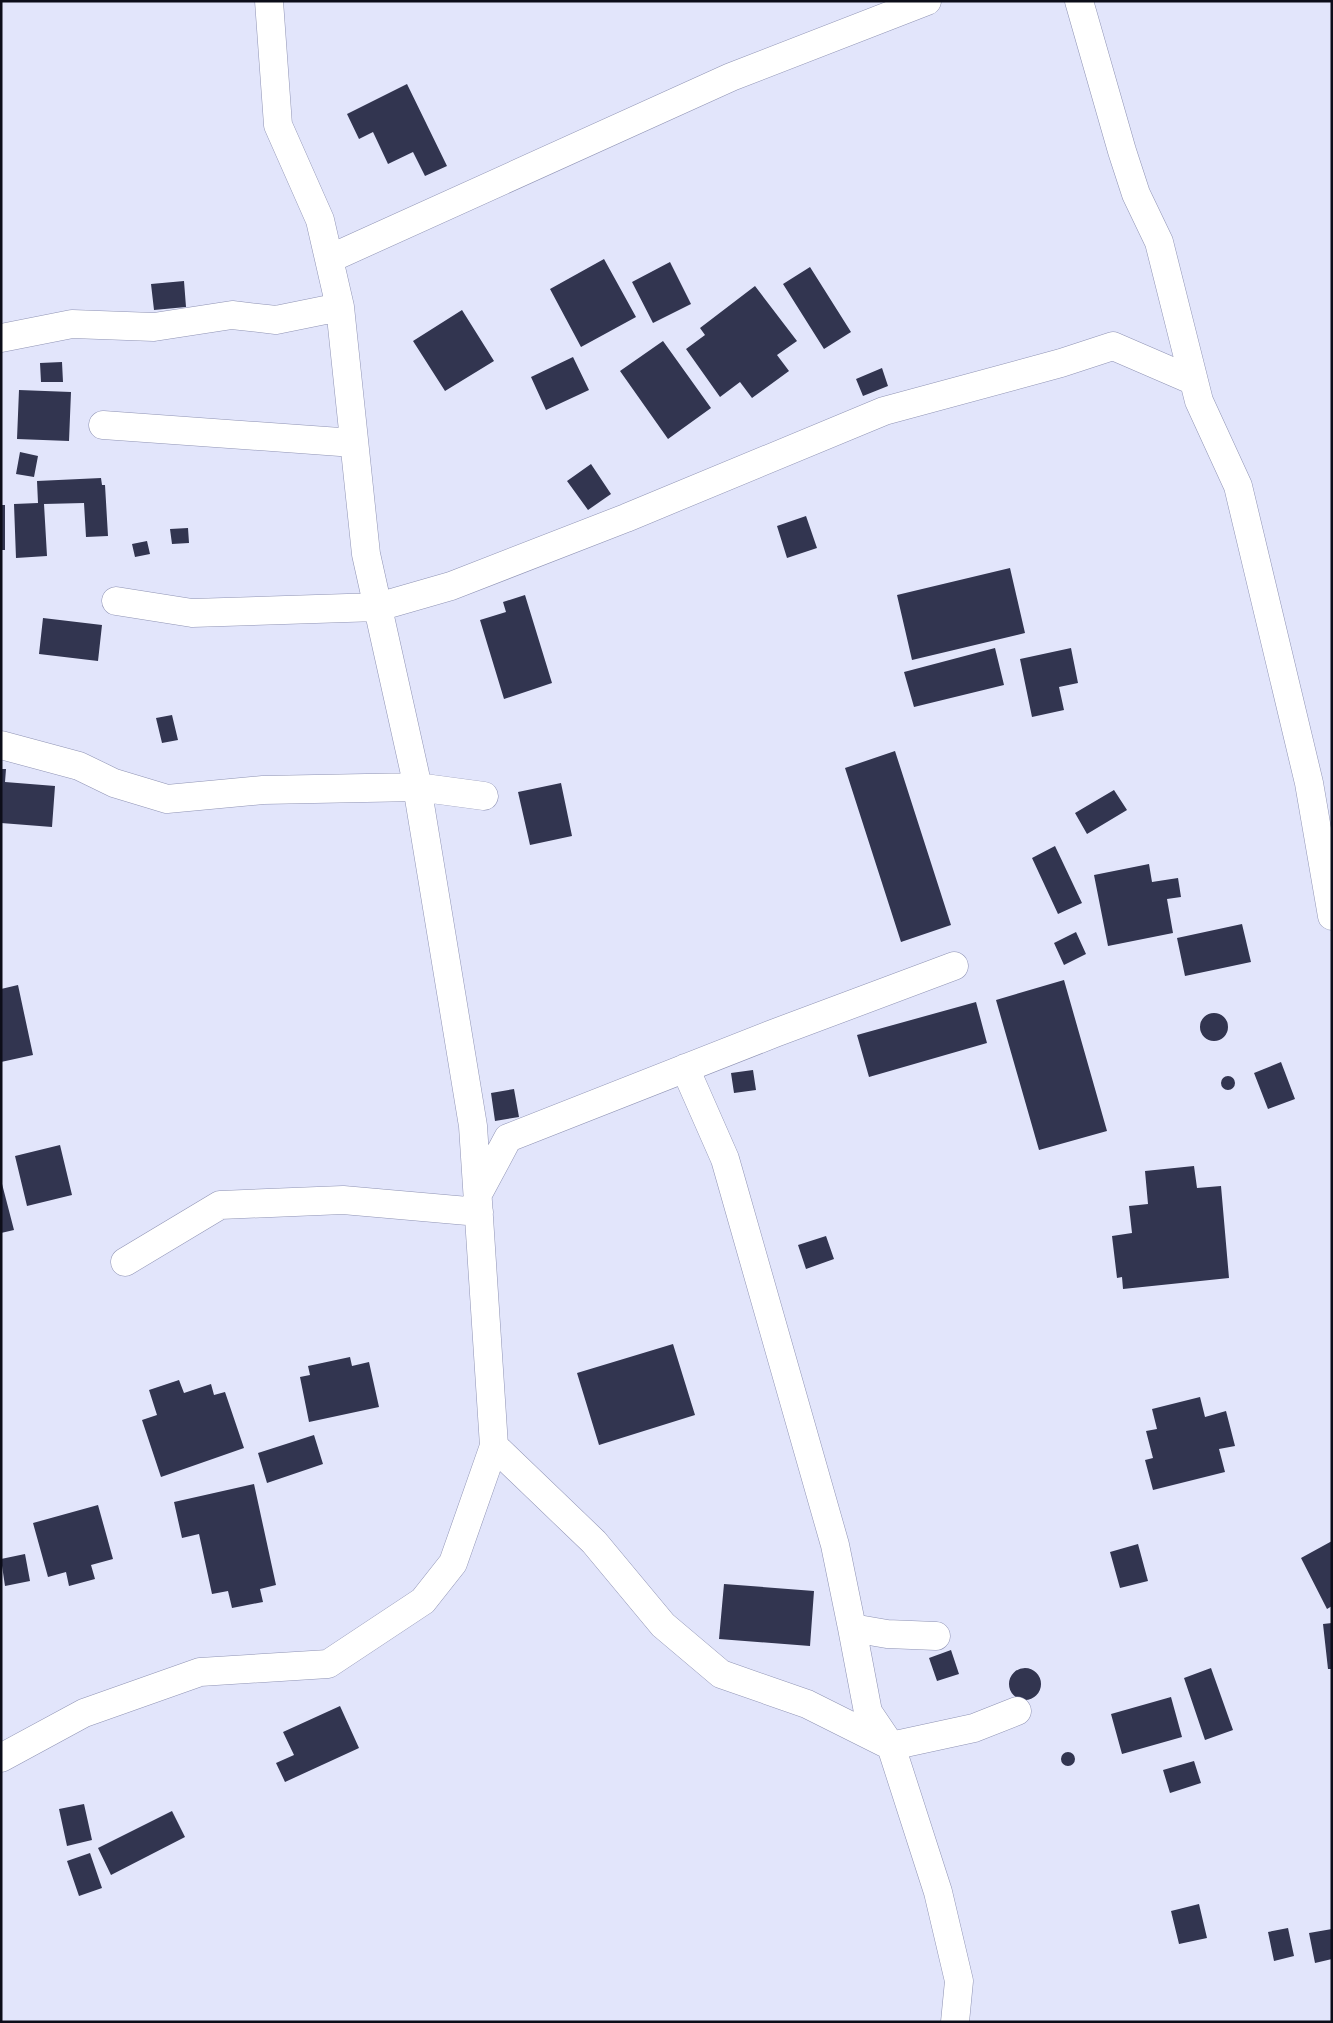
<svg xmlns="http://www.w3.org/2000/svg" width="1333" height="2023" font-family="'IBM Plex Sans',sans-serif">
<rect width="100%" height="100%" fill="#e2e5fb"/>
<path fill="#323550" d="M 407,84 L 447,166 L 425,176 L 413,152 L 388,164 L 373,132 L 359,139 L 347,114 Z
M 604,259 L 636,317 L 581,347 L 550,289 Z
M 670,262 L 691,304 L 653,323 L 632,282 Z
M 810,267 L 851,332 L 824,349 L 783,284 Z
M 184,281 L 186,307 L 154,310 L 151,284 Z
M 755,286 L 797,341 L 777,355 L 789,371 L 752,398 L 740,382 L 720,397 L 686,349 L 705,335 L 700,328 Z
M 462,310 L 494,361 L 445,391 L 413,341 Z
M 663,341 L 711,408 L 668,439 L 620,371 Z
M 573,357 L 589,390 L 546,410 L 531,377 Z
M 62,362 L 63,382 L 41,382 L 40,363 Z
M 882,368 L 888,386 L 863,396 L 856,379 Z
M 19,390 L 71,392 L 69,441 L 17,439 Z
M 20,452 L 38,456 L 34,477 L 16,474 Z
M 591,464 L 611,494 L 588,510 L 567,481 Z
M 101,478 L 102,485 L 105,485 L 108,536 L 86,537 L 84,503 L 44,504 L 47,556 L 16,558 L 14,504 L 38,503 L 37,481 Z
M 1,505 L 5,505 L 5,550 L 1,550 Z
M 806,516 L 817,548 L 787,558 L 777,526 Z
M 188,528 L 189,543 L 172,544 L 170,529 Z
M 147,541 L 150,554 L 135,557 L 132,544 Z
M 1010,568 L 1025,633 L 912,660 L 897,595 Z
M 525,595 L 552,683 L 504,699 L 480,620 L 506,612 L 503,602 Z
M 43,618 L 102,625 L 98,661 L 39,654 Z
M 995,648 L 1004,685 L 914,707 L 904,672 Z
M 1071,648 L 1078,683 L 1059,687 L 1064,710 L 1032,717 L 1020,659 Z
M 172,715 L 178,740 L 162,743 L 156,718 Z
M 895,751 L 951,925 L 901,942 L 845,768 Z
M 1,769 L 6,769 L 5,782 L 55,786 L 52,827 L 1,823 Z
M 561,783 L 572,836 L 530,845 L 518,792 Z
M 1114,790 L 1127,810 L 1087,834 L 1075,813 Z
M 1055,846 L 1082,903 L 1058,914 L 1032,858 Z
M 1149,864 L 1152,882 L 1178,878 L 1181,897 L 1167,899 L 1173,933 L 1108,946 L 1094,875 Z
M 1242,924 L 1251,962 L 1185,976 L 1177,938 Z
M 1076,932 L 1086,954 L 1064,965 L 1054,943 Z
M 1064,980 L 1107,1131 L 1039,1150 L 996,1000 Z
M 18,985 L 33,1055 L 1,1062 L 1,989 Z
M 976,1002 L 987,1043 L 869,1077 L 857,1035 Z
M1200 1027a14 14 0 1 1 28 0a14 14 0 1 1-28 0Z
M 1281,1062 L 1295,1099 L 1268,1109 L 1254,1073 Z
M 753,1070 L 756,1090 L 734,1093 L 731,1073 Z
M1221 1083a7 7 0 1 1 14 0a7 7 0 1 1-14 0Z
M 514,1089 L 519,1117 L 495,1121 L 491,1093 Z
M 60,1145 L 72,1195 L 27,1206 L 15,1156 Z
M 1194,1166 L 1197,1188 L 1221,1186 L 1229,1278 L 1123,1289 L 1122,1277 L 1117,1278 L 1112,1236 L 1132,1233 L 1129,1206 L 1148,1204 L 1145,1171 Z
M 1,1180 L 14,1230 L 1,1233 Z
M 826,1236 L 834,1259 L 806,1269 L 798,1245 Z
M 673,1344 L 695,1415 L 599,1445 L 577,1373 Z
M 350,1357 L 352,1366 L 369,1362 L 379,1407 L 309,1422 L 300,1377 L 310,1375 L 308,1366 Z
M 179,1380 L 184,1393 L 211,1384 L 214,1395 L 225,1392 L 244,1448 L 161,1477 L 142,1420 L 157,1415 L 149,1390 Z
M 1200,1397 L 1205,1417 L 1226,1411 L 1235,1446 L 1219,1449 L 1225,1472 L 1153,1490 L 1145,1460 L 1153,1458 L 1146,1431 L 1157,1429 L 1152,1409 Z
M 314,1435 L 323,1464 L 267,1483 L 258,1453 Z
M 254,1484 L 276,1585 L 260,1589 L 263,1602 L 232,1608 L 228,1591 L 212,1594 L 199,1534 L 182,1538 L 174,1502 Z
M 98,1505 L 113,1559 L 91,1565 L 95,1579 L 69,1586 L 66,1572 L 48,1577 L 33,1523 Z
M 1332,1541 L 1332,1606 L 1327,1609 L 1301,1558 Z
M 1138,1544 L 1148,1581 L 1120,1588 L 1110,1552 Z
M 25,1554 L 30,1581 L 5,1586 L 1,1559 Z
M 724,1584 L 814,1591 L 810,1646 L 719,1639 Z
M 1332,1623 L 1332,1669 L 1328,1669 L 1323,1624 Z
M 951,1650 L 959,1674 L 937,1681 L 929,1658 Z
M1009 1684a16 16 0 1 1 32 0a16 16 0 1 1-32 0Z
M 1211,1668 L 1233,1730 L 1205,1740 L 1184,1678 Z
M 1171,1697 L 1182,1737 L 1122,1754 L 1111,1714 Z
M 340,1706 L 359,1748 L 285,1782 L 276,1763 L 294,1755 L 283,1732 Z
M1061 1759a7 7 0 1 1 14 0a7 7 0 1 1-14 0Z
M 1194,1761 L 1201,1783 L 1170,1793 L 1163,1770 Z
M 84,1804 L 92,1840 L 67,1846 L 59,1809 Z
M 172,1811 L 185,1837 L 111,1875 L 98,1848 Z
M 90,1853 L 102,1888 L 79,1896 L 67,1861 Z
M 1199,1904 L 1207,1938 L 1179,1944 L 1171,1911 Z
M 1288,1928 L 1294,1956 L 1274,1961 L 1268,1932 Z
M 1332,1929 L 1332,1959 L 1315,1963 L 1309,1933 Z"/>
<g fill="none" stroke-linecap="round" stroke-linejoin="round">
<g stroke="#8f93b4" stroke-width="29">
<path id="minor" d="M 1079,1 L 1122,151 L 1136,194 L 1159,242 L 1199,401 L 1238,486 L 1309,783 L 1332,916
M 329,259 L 731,77 L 927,1
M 1,338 L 72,324 L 154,327 L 232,315 L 276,320 L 340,307
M 103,425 L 354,443
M 116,601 L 192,613 L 378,607 L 451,586 L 626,518 L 884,411 L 1061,363 L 1113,346 L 1194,381
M 1,745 L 79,766 L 114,783 L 167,799 L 263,790 L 417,787 L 484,796
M 685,1068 L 725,1159 L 835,1545 L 852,1628 L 887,1634 L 936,1636
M 478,1194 L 508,1138 L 775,1033 L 954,966
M 125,1262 L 220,1205 L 343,1200 L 479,1212
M 494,1446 L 594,1542 L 663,1625 L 721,1674 L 807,1704 L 891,1746 L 974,1728 L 1017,1711
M 852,1628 L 868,1712 L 891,1746 L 938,1892 L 959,1981 L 955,2022
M 1,1758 L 84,1713 L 200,1672 L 328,1664 L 423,1601 L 453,1563 L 494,1446 L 473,1126 L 415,774 L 366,554 L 340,307 L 320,220 L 278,125 L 269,1"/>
</g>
<use href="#minor" stroke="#fff" stroke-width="28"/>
</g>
<rect width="1333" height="2023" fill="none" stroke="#0c0d19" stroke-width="5"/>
</svg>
